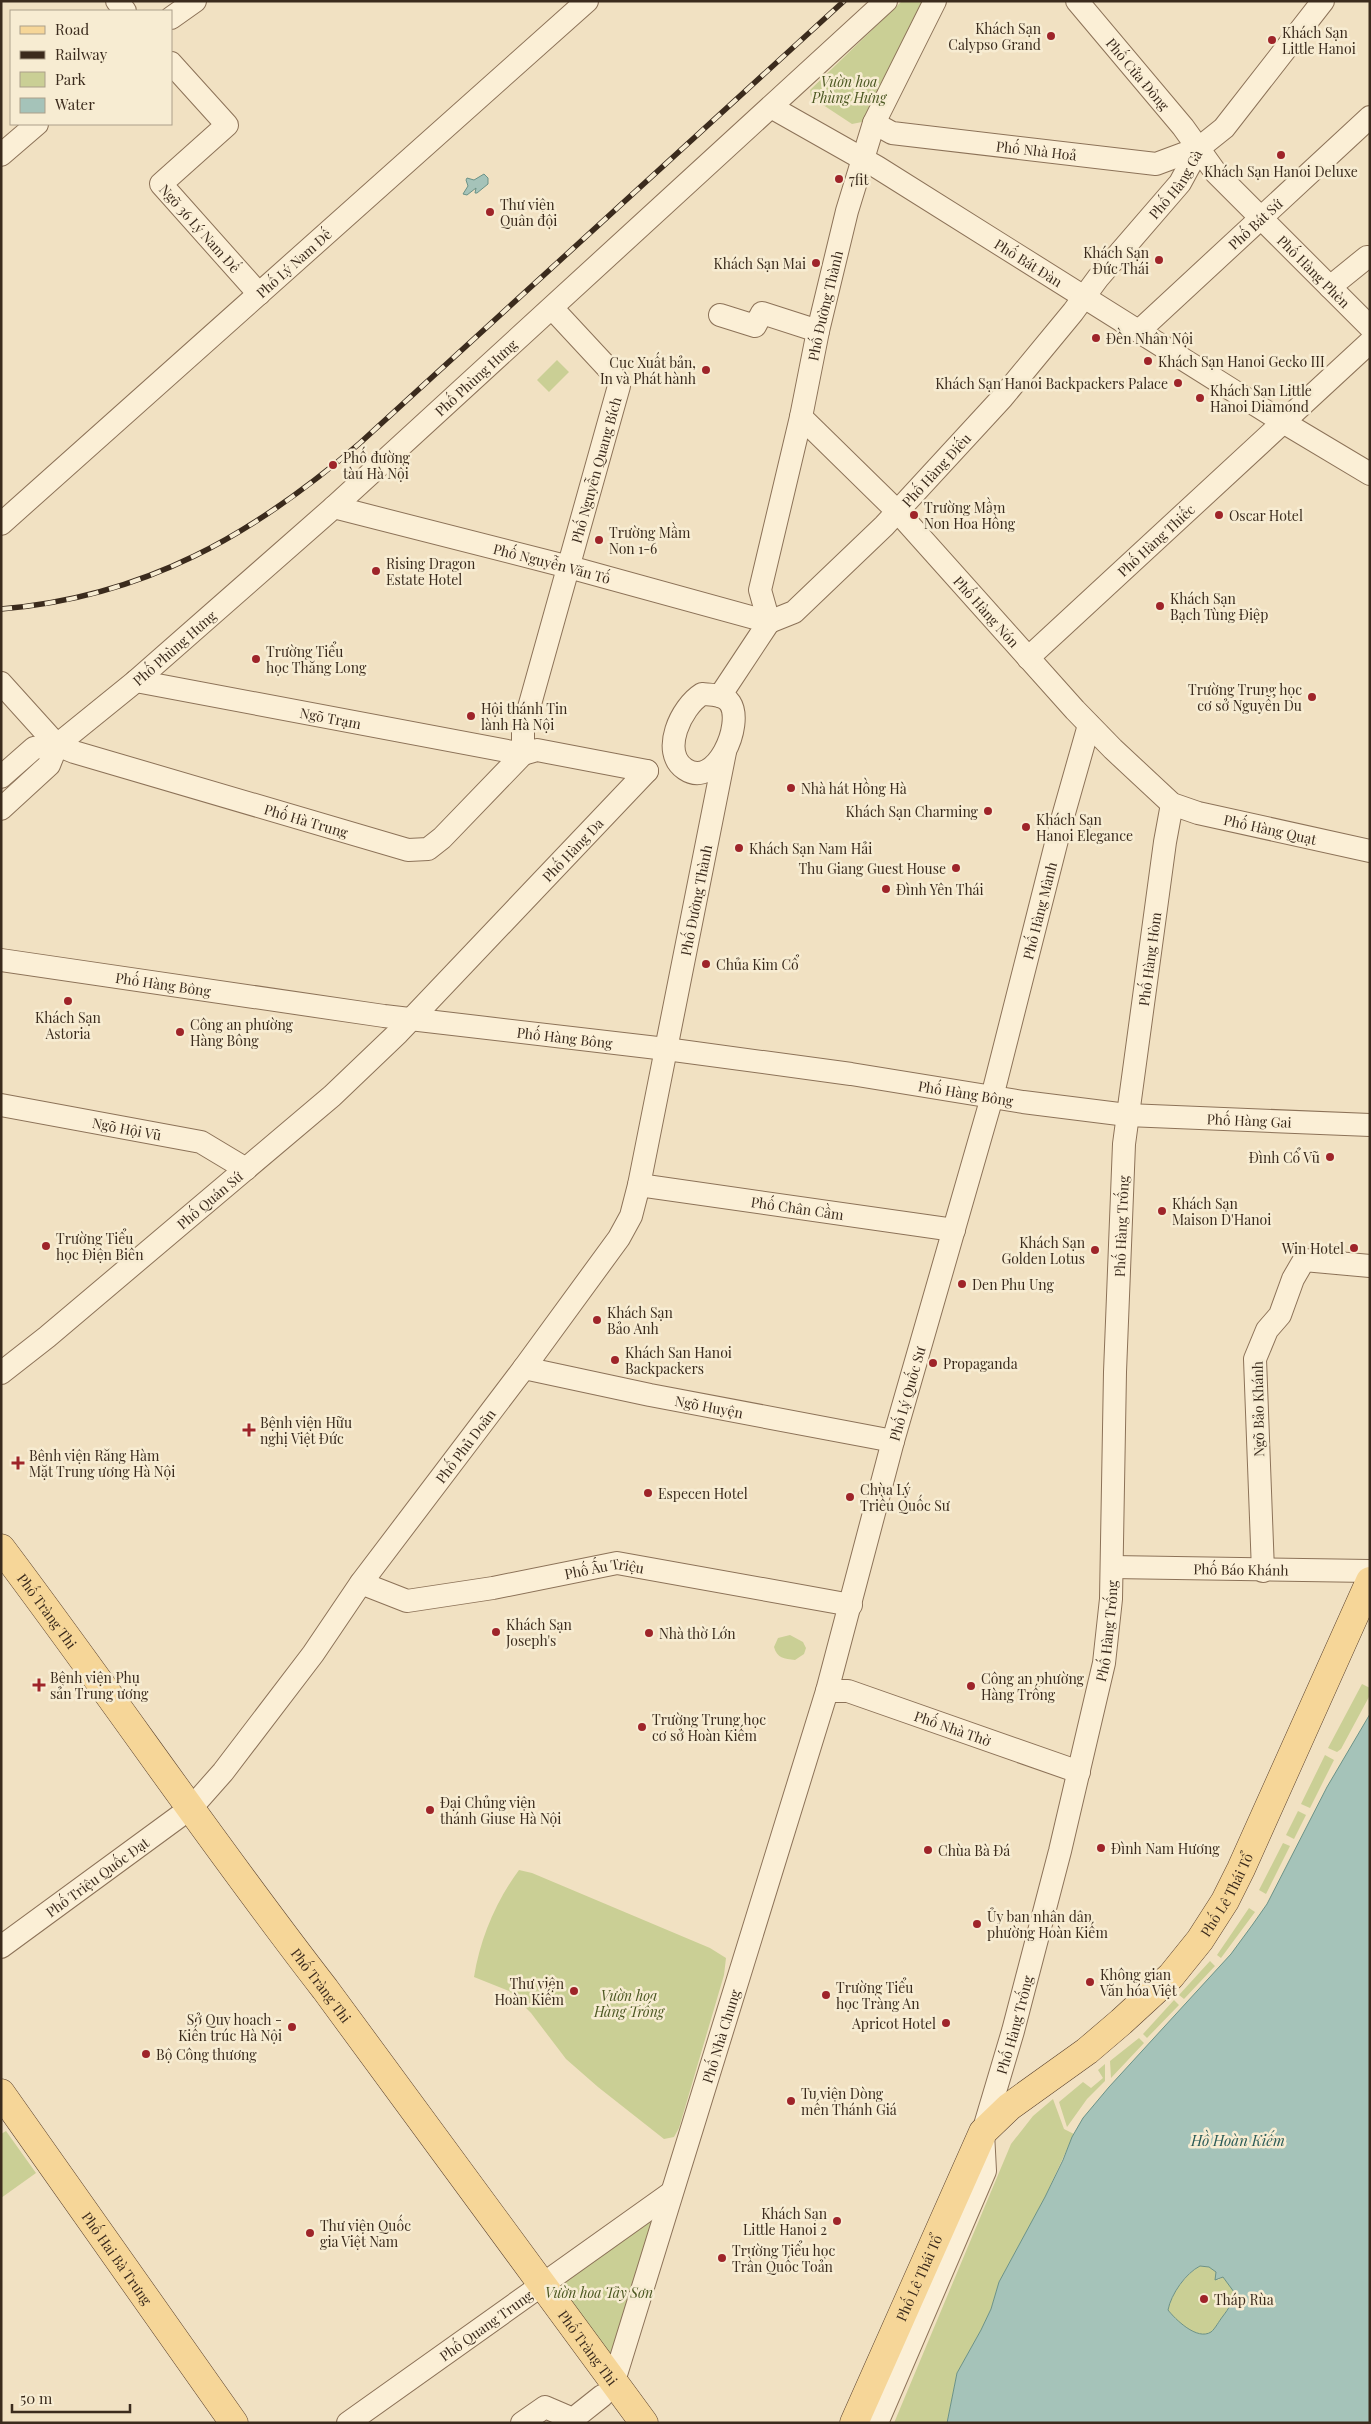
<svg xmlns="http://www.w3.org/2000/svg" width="1371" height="2424" font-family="'Playfair Display',serif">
<rect width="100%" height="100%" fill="#f1e1c2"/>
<path fill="#cacf95" d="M 902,1 L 927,1 L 868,114 L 862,122 L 852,124 L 811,97 L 810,90 Z
M 557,360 L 569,372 L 549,392 L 537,380 Z
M 790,1635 L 803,1642 L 806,1648 L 804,1654 L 795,1660 C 784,1659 777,1658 774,1647 L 778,1638 Z
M 1362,1684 L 1370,1688 L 1370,1695 L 1341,1749 L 1337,1752 L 1328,1748 Z
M 1325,1755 L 1334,1760 L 1310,1808 L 1301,1804 Z
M 1298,1811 L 1306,1815 L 1294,1839 L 1286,1835 Z
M 1283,1843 L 1290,1846 L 1266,1894 L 1259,1890 Z
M 519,1870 L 532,1873 L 710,1948 L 726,1958 L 724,1975 L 679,2128 L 674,2137 L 664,2139 L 598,2087 L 566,2059 L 531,2013 L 509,1991 L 474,1977 C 480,1939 496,1901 519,1870 Z
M 1249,1908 L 1255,1912 L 1221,1958 L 1217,1955 Z
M 1210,1961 L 1215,1966 L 1184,1999 L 1179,1995 Z
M 1174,2000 L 1179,2005 L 1147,2038 L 1143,2034 Z
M 1139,2038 L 1144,2043 L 1111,2078 L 1110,2061 Z
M 1105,2064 L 1105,2081 L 1087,2099 L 1067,2127 L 1059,2102 L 1083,2082 L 1091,2088 L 1103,2078 L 1098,2070 Z
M 1053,2099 L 1064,2129 L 1074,2134 L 1045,2197 L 999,2282 L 991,2309 L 981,2330 L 957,2373 L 947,2423 L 894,2423 L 1011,2144 L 1033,2116 Z
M 6,2131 L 36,2173 L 1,2198 L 1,2134 Z
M 660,2208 L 611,2365 L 555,2285 Z
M 1200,2266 L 1210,2267 L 1216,2272 L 1218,2280 L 1223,2277 L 1234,2291 C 1233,2302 1229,2307 1223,2316 C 1219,2321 1215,2329 1211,2332 C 1197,2341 1175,2319 1168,2310 C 1171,2294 1186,2274 1200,2266 Z"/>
<path fill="#a5c3b9" stroke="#6b9287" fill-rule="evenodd" d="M 484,174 L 488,178 L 488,184 L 477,193 L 475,193 L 476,188 L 467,195 L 463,194 L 468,186 L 466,180 L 467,178 L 474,180 Z
M 1370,1714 L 1370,2423 L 947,2423 L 957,2373 L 981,2330 L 991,2309 L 999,2282 L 1045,2197 L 1063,2160 L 1072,2137 L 1083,2118 L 1109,2087 L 1231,1954 L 1253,1924 L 1267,1904 L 1327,1787 ZM 1200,2266 L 1209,2267 L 1216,2272 L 1215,2280 L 1223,2277 L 1234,2292 C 1233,2302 1229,2308 1223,2316 C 1219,2321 1215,2329 1211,2332 C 1197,2341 1175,2319 1168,2310 C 1171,2294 1186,2273 1200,2266 Z"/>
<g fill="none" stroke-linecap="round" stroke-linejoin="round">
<g stroke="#8c7258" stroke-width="24">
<g id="minor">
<path d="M 117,1 L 125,11"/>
<path id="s1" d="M 1077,1 L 1183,127 L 1216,173 L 1370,327"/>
<path d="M 171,18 L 195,1"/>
<path id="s2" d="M 171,63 L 227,125 L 161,184 L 259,294"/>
<path id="s3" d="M 771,107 L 877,167 L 1283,422 L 1370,474"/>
<path id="s4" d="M 874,123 L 892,133 L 1156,164 L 1199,148"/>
<path d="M 1,155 L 37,124"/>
<path d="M 1330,287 L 1367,257"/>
<path d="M 720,315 L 755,326 L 762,313 L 818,331"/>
<path id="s5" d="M 1139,331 L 1370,117"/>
<path id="s6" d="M 801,417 L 897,511 L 1075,710 L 1113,749 L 1172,804 L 1198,813 L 1370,851"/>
<path id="s7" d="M 334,507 L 569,567 L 769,622"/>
<path id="s8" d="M 1,524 L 587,1"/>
<path id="s9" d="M 769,622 L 794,612 L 884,526 L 1002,398 L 1073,312 L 1098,278 L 1180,183 L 1199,148 L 1224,128 L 1323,1"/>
<path id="s10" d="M 769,622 L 760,590 L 801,417 L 818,331 L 847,211 L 874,123 L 935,1"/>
<path id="s11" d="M 1028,658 L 1370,342"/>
<path id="s12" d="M 136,681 L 523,754 L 537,750 L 647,771"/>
<path id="s13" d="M 1,683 L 57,745 L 74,752 L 408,850 L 428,849 L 442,838 L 523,754"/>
<path d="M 702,694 C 712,695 724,694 730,703 C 744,724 716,790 685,769 C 660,752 681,707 702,694 Z"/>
<path d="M 720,696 L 769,622"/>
<path id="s14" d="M 523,754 L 523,729 L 619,386 L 617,378 L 552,308"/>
<path d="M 1,777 L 34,748 L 57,745"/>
<path id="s15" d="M 1,809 L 49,765 L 57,745 L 136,681 L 334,507 L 886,1"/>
<path id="s16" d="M 1,960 L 384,1016 L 666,1049 L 851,1074 L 1023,1102 L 1127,1115 L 1370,1125"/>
<path id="s17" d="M 1,1105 L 201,1142 L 246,1169"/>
<path id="s18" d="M 639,1185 L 954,1230"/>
<path id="s19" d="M 524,1368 L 650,1395 L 893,1441"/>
<path id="s20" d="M 1,1373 L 47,1337 L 332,1096 L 398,1033 L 647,771"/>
<path id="s21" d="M 1112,1567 L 1370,1571"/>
<path d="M 1263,1571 L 1255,1359 L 1267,1330 L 1280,1315 L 1293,1279 L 1304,1260 L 1370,1266"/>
<path id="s22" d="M 361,1583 L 407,1601 L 493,1588 L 617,1563 L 851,1605"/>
<path id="s23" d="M 827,1691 L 848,1691 L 1079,1772"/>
<path id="s24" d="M 1,1947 L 192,1807 L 223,1772 L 313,1654 L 361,1583 L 524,1368 L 619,1238 L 631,1216 L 639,1185 L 725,752"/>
<path id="s25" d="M 614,2381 L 827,1691 L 893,1441 L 992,1097 L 1062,820 L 1089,725"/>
<path id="s26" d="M 348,2423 L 671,2193"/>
<path d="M 522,2423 L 545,2407 L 573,2419 L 602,2396"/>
<path id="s27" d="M 877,2423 L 985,2171 L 983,2132 L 1013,2031 L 1060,1851 L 1104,1663 L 1111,1599 L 1115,1372 L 1124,1144 L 1165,842 L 1172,804"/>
</g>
</g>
<g stroke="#59402d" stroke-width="29">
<g id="major">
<path id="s28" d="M 1,1548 C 111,1694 213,1845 325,1989 L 644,2423"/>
<path id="s29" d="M 1,2093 L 234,2423"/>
<path id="s30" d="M 854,2423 L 983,2132 L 1009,2107 L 1087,2051 L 1121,2022 L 1171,1976 L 1200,1940 L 1225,1901 L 1241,1869 L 1370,1581"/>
</g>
</g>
<use href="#minor" stroke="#fbefd6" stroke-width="22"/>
<use href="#major" stroke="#f6d698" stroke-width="28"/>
<g stroke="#3b2b1d" stroke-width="5.5">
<path id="rail" d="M 1,609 C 145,597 253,535 360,443 L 844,1"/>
</g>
<use href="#rail" stroke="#f7ecd2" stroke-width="4" stroke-dasharray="11" stroke-linecap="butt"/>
</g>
<g fill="#9e2429" stroke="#f7ecd2" stroke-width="2">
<circle cx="1051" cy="36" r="5"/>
<circle cx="1272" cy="40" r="5"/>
<circle cx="1281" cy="155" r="5"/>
<circle cx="839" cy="179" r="5"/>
<circle cx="490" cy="212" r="5"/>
<circle cx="1159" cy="260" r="5"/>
<circle cx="816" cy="263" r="5"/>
<circle cx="1096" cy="338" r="5"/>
<circle cx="1148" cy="361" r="5"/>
<circle cx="706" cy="370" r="5"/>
<circle cx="1178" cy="383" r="5"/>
<circle cx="1200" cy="398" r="5"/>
<circle cx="333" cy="465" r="5"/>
<circle cx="914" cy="515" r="5"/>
<circle cx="1219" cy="515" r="5"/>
<circle cx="599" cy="540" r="5"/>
<circle cx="376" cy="571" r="5"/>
<circle cx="1160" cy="606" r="5"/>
<circle cx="256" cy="659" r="5"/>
<circle cx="1312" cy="697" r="5"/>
<circle cx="471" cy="716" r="5"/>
<circle cx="791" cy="788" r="5"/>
<circle cx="988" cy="811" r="5"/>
<circle cx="1026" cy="827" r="5"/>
<circle cx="739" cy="848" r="5"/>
<circle cx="956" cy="868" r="5"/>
<circle cx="886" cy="889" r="5"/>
<circle cx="706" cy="964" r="5"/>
<circle cx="68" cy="1001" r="5"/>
<circle cx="180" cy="1032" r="5"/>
<circle cx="1330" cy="1157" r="5"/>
<circle cx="1162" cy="1211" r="5"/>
<circle cx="46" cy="1246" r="5"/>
<circle cx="1354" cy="1248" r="5"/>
<circle cx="1095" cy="1250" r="5"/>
<circle cx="962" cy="1284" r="5"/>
<circle cx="597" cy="1320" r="5"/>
<circle cx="615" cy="1360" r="5"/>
<circle cx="933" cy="1363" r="5"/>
<path d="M246.5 1422.5h5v5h5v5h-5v5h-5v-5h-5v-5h5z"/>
<path d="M15.5 1455.5h5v5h5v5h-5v5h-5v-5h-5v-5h5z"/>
<circle cx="648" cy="1493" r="5"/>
<circle cx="850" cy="1497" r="5"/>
<circle cx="496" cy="1632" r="5"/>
<circle cx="649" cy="1633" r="5"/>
<path d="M36.5 1677.5h5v5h5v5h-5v5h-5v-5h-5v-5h5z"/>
<circle cx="971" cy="1686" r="5"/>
<circle cx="642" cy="1727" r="5"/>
<circle cx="430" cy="1810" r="5"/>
<circle cx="1101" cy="1848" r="5"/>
<circle cx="928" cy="1850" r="5"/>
<circle cx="977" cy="1924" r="5"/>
<circle cx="1090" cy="1982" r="5"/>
<circle cx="574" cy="1991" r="5"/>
<circle cx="826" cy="1995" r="5"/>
<circle cx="946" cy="2023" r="5"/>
<circle cx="292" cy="2027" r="5"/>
<circle cx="146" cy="2054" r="5"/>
<circle cx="791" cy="2101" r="5"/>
<circle cx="837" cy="2221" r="5"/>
<circle cx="310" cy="2233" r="5"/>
<circle cx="722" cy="2258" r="5"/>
<circle cx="1204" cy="2299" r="5"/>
</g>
<g text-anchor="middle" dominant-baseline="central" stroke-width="5" stroke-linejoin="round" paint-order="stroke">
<g font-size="14" fill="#3b2b1d" stroke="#f7ecd2" text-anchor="start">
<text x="1041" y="28" text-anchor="end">Khách Sạn<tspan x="1041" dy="16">Calypso Grand</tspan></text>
<text x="1282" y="32">Khách Sạn<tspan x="1282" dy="16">Little Hanoi</tspan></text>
<text x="1281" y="171" text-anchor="middle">Khách Sạn Hanoi Deluxe</text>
<text x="849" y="179">7fit</text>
<text x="500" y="204">Thư viện<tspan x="500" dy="16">Quân đội</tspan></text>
<text x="1149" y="252" text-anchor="end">Khách Sạn<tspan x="1149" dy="16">Đức Thái</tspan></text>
<text x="806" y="263" text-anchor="end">Khách Sạn Mai</text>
<text x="1106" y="338">Đền Nhân Nội</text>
<text x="1158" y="361">Khách Sạn Hanoi Gecko III</text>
<text x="696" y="362" text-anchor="end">Cục Xuất bản,<tspan x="696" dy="16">In và Phát hành</tspan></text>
<text x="1168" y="383" text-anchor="end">Khách Sạn Hanoi Backpackers Palace</text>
<text x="1210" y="390">Khách Sạn Little<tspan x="1210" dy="16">Hanoi Diamond</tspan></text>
<text x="343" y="457">Phố đường<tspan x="343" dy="16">tàu Hà Nội</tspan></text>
<text x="924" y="507">Trường Mầm<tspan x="924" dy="16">Non Hoa Hồng</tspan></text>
<text x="1229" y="515">Oscar Hotel</text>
<text x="609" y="532">Trường Mầm<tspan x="609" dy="16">Non 1-6</tspan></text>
<text x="386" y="563">Rising Dragon<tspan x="386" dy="16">Estate Hotel</tspan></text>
<text x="1170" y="598">Khách Sạn<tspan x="1170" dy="16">Bạch Tùng Điệp</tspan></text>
<text x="266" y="651">Trường Tiểu<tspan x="266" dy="16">học Thăng Long</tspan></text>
<text x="1302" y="689" text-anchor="end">Trường Trung học<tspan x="1302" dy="16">cơ sở Nguyễn Du</tspan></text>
<text x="481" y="708">Hội thánh Tin<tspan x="481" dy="16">lành Hà Nội</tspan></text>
<text x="801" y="788">Nhà hát Hồng Hà</text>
<text x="978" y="811" text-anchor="end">Khách Sạn Charming</text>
<text x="1036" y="819">Khách Sạn<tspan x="1036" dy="16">Hanoi Elegance</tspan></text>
<text x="749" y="848">Khách Sạn Nam Hải</text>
<text x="946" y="868" text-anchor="end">Thu Giang Guest House</text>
<text x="896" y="889">Đình Yên Thái</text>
<text x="716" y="964">Chủa Kim Cổ</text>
<text x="68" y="1017" text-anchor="middle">Khách Sạn<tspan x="68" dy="16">Astoria</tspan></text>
<text x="190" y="1024">Công an phường<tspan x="190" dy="16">Hàng Bông</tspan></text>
<text x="1320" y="1157" text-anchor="end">Đình Cổ Vũ</text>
<text x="1172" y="1203">Khách Sạn<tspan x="1172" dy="16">Maison D'Hanoi</tspan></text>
<text x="56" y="1238">Trường Tiểu<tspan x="56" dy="16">học Điện Biên</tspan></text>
<text x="1085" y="1242" text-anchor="end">Khách Sạn<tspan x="1085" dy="16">Golden Lotus</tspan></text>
<text x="1344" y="1248" text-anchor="end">Win Hotel</text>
<text x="972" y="1284">Den Phu Ung</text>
<text x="607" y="1312">Khách Sạn<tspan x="607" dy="16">Bảo Anh</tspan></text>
<text x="625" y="1352">Khách Sạn Hanoi<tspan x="625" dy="16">Backpackers</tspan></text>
<text x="943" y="1363">Propaganda</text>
<text x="260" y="1422">Bệnh viện Hữu<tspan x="260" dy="16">nghị Việt Đức</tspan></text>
<text x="29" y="1455">Bệnh viện Răng Hàm<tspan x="29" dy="16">Mặt Trung ương Hà Nội</tspan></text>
<text x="860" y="1489">Chùa Lý<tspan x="860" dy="16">Triều Quốc Sư</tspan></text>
<text x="658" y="1493">Especen Hotel</text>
<text x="506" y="1624">Khách Sạn<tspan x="506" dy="16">Joseph's</tspan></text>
<text x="659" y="1633">Nhà thờ Lớn</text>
<text x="50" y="1677">Bệnh viện Phụ<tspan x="50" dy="16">sản Trung ương</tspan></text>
<text x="981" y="1678">Công an phường<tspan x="981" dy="16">Hàng Trống</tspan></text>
<text x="652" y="1719">Trường Trung học<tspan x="652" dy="16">cơ sở Hoàn Kiếm</tspan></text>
<text x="440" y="1802">Đại Chủng viện<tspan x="440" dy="16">thánh Giuse Hà Nội</tspan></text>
<text x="1111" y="1848">Đình Nam Hương</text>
<text x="938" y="1850">Chùa Bà Đá</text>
<text x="987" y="1916">Ủy ban nhân dân<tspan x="987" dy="16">phường Hoàn Kiếm</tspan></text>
<text x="1100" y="1974">Không gian<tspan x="1100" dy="16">Văn hóa Việt</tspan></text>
<text x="564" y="1983" text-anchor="end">Thư viện<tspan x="564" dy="16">Hoàn Kiếm</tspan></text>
<text x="836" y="1987">Trường Tiểu<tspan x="836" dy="16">học Tràng An</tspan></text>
<text x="282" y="2019" text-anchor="end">Sở Quy hoạch -<tspan x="282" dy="16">Kiến trúc Hà Nội</tspan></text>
<text x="936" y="2023" text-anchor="end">Apricot Hotel</text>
<text x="156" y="2054">Bộ Công thương</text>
<text x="801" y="2093">Tu viện Dòng<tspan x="801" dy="16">mến Thánh Giá</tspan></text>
<text x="827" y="2213" text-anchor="end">Khách Sạn<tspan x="827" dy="16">Little Hanoi 2</tspan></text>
<text x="320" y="2225">Thư viện Quốc<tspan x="320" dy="16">gia Việt Nam</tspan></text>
<text x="732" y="2250">Trường Tiểu học<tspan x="732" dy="16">Trần Quốc Toản</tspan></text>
<text x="1214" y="2299">Tháp Rùa</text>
</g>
<g font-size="14" fill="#3b2b1d" stroke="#f7ecd2">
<text stroke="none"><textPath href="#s1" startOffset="95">Phố Cửa Đông</textPath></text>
<text stroke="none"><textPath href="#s4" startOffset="166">Phố Nhà Hoả</textPath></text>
<text stroke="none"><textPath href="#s9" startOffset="601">Phố Hàng Gà</textPath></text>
<text stroke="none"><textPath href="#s5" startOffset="158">Phố Bát Sứ</textPath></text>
<text stroke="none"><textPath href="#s2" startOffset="231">Ngõ 36 Lý Nam Đế</textPath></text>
<text stroke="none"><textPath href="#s3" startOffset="301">Phố Bát Đàn</textPath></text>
<text stroke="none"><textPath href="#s8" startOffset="392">Phố Lý Nam Đế</textPath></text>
<text stroke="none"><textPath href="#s1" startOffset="360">Phố Hàng Phèn</textPath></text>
<text stroke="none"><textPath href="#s10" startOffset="325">Phố Đường Thành</textPath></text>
<text stroke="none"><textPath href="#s15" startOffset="644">Phố Phùng Hưng</textPath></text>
<text stroke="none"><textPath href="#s9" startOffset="228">Phố Hàng Điếu</textPath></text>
<text stroke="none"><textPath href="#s14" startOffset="294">Phố Nguyễn Quang Bích</textPath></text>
<text stroke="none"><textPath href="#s11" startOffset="174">Phố Hàng Thiếc</textPath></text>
<text stroke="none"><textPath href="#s7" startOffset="225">Phố Nguyễn Văn Tố</textPath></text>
<text stroke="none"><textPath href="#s6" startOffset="269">Phố Hàng Nón</textPath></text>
<text stroke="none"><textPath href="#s15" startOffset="239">Phố Phùng Hưng</textPath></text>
<text stroke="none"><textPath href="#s12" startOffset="198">Ngõ Trạm</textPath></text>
<text stroke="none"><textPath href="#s13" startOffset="344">Phố Hà Trung</textPath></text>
<text stroke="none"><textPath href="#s6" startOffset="638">Phố Hàng Quạt</textPath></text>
<text stroke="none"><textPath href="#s20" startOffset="776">Phố Hàng Da</textPath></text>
<text stroke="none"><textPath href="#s24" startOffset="1296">Phố Đường Thành</textPath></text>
<text stroke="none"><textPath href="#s25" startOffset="1531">Phố Hàng Mành</textPath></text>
<text stroke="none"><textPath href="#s27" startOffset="1504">Phố Hàng Hòm</textPath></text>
<text stroke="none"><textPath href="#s16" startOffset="164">Phố Hàng Bông</textPath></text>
<text stroke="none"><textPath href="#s16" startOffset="569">Phố Hàng Bông</textPath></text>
<text stroke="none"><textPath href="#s16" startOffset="974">Phố Hàng Bông</textPath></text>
<text stroke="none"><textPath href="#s16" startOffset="1259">Phố Hàng Gai</textPath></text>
<text stroke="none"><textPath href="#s17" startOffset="128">Ngõ Hội Vũ</textPath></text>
<text stroke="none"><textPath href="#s20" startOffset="271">Phố Quán Sứ</textPath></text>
<text stroke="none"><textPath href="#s18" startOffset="160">Phố Chân Cầm</textPath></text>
<text stroke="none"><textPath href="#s27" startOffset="1235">Phố Hàng Trống</textPath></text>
<text stroke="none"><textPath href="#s25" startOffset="1030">Phố Lý Quốc Sư</textPath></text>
<text stroke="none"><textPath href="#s19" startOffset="189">Ngõ Huyện</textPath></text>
<text transform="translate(1258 1409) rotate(-91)">Ngõ Bảo Khánh</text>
<text stroke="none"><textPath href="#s24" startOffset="690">Phố Phủ Doãn</textPath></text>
<text stroke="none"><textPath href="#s21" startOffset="129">Phố Báo Khánh</textPath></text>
<text stroke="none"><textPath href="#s22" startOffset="250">Phố Ấu Triệu</textPath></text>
<text stroke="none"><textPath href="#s28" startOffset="78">Phố Tràng Thi</textPath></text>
<text stroke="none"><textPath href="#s27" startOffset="830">Phố Hàng Trống</textPath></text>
<text stroke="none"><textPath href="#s23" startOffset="132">Phố Nhà Thờ</textPath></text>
<text stroke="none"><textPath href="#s24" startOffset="119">Phố Triệu Quốc Đạt</textPath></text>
<text stroke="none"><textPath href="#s30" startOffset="662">Phố Lê Thái Tổ</textPath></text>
<text stroke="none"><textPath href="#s28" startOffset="542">Phố Tràng Thi</textPath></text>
<text stroke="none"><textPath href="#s27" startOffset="425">Phố Hàng Trống</textPath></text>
<text stroke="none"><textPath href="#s25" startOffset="361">Phố Nhà Chung</textPath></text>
<text stroke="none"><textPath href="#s29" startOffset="202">Phố Hai Bà Trưng</textPath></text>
<text stroke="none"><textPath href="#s30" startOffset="159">Phố Lê Thái Tổ</textPath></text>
<text stroke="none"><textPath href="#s26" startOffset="169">Phố Quang Trung</textPath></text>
<text stroke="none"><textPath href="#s28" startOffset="992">Phố Tràng Thi</textPath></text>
</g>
<g font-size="14" font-style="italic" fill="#4c5822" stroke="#f7ecd2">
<text x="849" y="81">Vườn hoa<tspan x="849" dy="16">Phùng Hưng</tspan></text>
<text x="629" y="1995">Vườn hoa<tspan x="629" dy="16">Hàng Trống</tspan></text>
<text x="599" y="2292">Vườn hoa Tây Sơn</text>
</g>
<g font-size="15" font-style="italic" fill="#2b5b57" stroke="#f7ecd2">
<text x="1238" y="2140">Hồ Hoàn Kiếm</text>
</g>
</g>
<rect width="1371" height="2424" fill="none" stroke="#3b2b1d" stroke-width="5"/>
<rect x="10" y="10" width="162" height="115" fill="#f7ecd2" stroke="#ac9f8a"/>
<rect x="20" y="26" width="25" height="8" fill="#f6d698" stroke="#ac9f8a"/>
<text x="55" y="35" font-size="15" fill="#3b2b1d">Road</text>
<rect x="20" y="51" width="25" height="8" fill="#3b2b1d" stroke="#ac9f8a"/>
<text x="55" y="60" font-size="15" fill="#3b2b1d">Railway</text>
<rect x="20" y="72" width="25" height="15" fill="#cacf95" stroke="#ac9f8a"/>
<text x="55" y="85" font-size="15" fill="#3b2b1d">Park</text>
<rect x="20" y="98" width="25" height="15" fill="#a5c3b9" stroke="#ac9f8a"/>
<text x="55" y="110" font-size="15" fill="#3b2b1d">Water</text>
<path d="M12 2404v8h118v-8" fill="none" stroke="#3b2b1d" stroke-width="2.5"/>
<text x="20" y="2404" font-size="15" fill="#3b2b1d" stroke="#f7ecd2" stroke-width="4" paint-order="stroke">50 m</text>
</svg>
